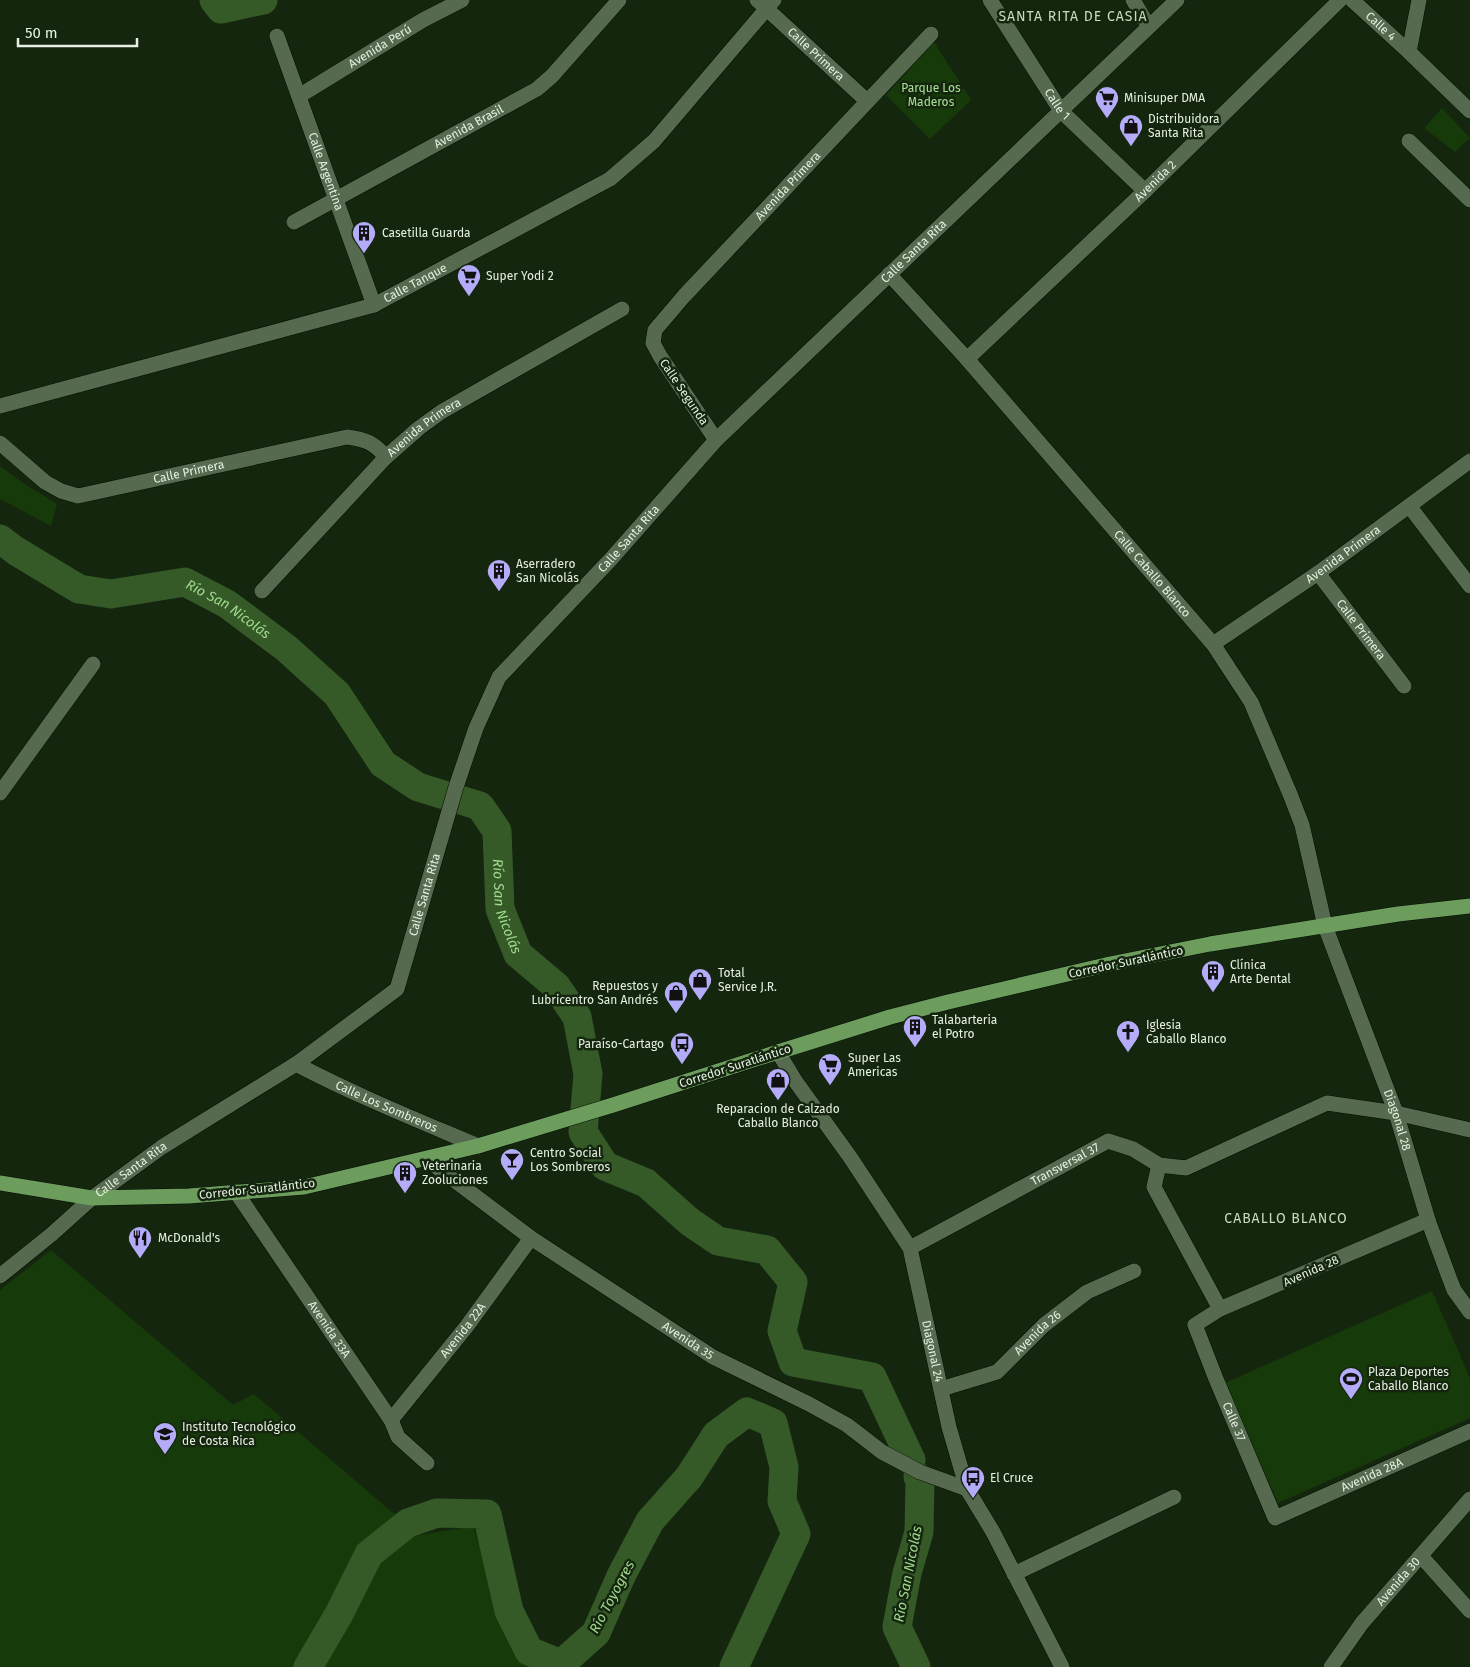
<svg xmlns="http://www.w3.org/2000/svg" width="1470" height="1667" font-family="'Fira Sans',sans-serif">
<rect width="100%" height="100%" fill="#15260f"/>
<path fill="#173a0a" d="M 934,42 L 971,100 L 930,139 L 886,95 Z
M 1442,108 L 1470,138 L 1455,152 L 1424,128 Z
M 0,466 L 26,485 L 57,504 L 51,526 L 0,499 Z
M 51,1250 L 233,1405 L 254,1394 L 419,1535 L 473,1526 L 504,1623 L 522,1652 L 535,1667 L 0,1667 L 0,1290 Z
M 1432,1291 L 1470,1378 L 1470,1418 L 1278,1503 L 1225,1383 Z"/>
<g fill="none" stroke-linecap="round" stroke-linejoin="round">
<g stroke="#355a28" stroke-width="29">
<path d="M 214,0 L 221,9 L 263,0"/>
<path id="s1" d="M 0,539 L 16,551 L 79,589 L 111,594 L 185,582 L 227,604 L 286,648 L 337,694 L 383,764 L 418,787 L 480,806 L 497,831 L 500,909 L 518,954 L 556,986 L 577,1017 L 588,1074 L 583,1132 L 605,1166 L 646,1183 L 690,1222 L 718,1241 L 767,1250 L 793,1282 L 782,1331 L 793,1362 L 872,1377 L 911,1460"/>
<path d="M 308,1667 L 339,1614 L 369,1554 L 408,1523 L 437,1513 L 487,1514 L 509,1611 L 529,1651 L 561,1664 L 596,1633 L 621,1576 L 650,1521 L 689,1477 L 716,1435 L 747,1412 L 773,1423 L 784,1467 L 782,1501 L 796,1534 L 734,1667"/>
<path d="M 916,1667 L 897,1627 L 907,1573 L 919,1532 L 920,1480 L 918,1477"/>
</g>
<g stroke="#020f00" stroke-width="16">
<g id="street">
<path id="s2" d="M 757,0 L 867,101"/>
<path id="s3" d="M 990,0 L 1061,111 L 1145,191"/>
<path d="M 1133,0 L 1149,27"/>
<path id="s4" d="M 1352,0 L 1409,52"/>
<path d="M 1419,0 L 1409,52 L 1470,111"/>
<path id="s5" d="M 277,36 L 374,305"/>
<path id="s6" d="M 299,96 L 423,20 L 462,0"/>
<path d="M 1409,141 L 1470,200"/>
<path id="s7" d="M 294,222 L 537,89 L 552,76 L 619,0"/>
<path id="s8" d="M 889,274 L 967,359 L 1213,644 L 1251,702 L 1290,794 L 1302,825 L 1325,926 L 1396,1113 L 1428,1220 L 1449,1277 L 1454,1290 L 1470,1312"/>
<path id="s9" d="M 967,359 L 1145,191 L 1340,0"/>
<path id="s10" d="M 0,406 L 374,305 L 610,179 L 654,141 L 774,0"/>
<path id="s11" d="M 716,440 L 660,356 L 653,343 L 655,330 L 684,296 L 931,34"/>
<path id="s12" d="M 0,443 L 45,482 L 61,491 L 78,496 L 347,437 C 367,440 373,442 386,457"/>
<path d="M 1410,507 L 1470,586"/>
<path id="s13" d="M 1318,573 L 1404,686"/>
<path id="s14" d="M 262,591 L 386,457 L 419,428 L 441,412 L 622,309"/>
<path id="s15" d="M 1213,644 L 1318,573 L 1470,461"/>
<path d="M 0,793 L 93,664"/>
<path id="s16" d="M 778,1052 L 796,1082 L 850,1157 L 910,1248 L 949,1427 L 967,1489 L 993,1532 L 1062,1667"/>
<path id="s17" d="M 296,1064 C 355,1095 417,1120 478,1146"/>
<path id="s18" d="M 426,1159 L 531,1238 L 713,1357 L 809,1404 L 847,1425 L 882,1452 L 920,1472 L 967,1489"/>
<path d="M 1159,1165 L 1154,1187 L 1220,1309"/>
<path id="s19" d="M 236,1192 L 391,1420 L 398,1437 L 427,1463"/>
<path id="s20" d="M 1428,1220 L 1220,1309 L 1195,1325 L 1216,1379 L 1275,1518 L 1470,1431"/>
<path id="s21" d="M 910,1248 L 1108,1141 L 1133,1149 L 1159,1165 L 1186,1168 L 1327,1103 L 1396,1113 L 1470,1130"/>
<path id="s22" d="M 0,1276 L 52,1234 L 92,1198 L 162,1147 L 296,1064 L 397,989 L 456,787 L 476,728 L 499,677 L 611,559 L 716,440 L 1177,0"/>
<path id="s23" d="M 941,1389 L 997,1372 L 1044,1325 L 1087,1292 L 1134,1271"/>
<path id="s24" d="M 391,1420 L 467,1326 L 531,1238"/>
<path d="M 1421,1556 L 1470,1611"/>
<path d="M 1014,1574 L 1174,1497"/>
<path id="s25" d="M 1331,1667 L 1362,1623 L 1470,1499"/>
</g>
</g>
<g stroke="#020f00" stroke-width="16">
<path id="primary" d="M 0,1183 L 92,1198 L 189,1196 L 304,1187 L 478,1146 L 613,1105 L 778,1052 L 890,1017 L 948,1002 L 1110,964 L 1210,944 L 1398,914 L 1470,906"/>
</g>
<use href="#street" stroke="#566a50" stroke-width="15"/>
<use href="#primary" stroke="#6d9d5d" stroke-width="15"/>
</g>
<defs>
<g id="supermarket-pin" transform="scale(1.25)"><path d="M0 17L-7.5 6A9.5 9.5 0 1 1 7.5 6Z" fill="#b4acf9" stroke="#15260f"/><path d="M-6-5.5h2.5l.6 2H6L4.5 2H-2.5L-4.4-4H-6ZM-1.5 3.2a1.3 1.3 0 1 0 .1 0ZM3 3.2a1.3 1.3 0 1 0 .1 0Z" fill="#111"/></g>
<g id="shop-pin" transform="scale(1.25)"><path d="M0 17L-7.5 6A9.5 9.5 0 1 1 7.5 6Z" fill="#b4acf9" stroke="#15260f"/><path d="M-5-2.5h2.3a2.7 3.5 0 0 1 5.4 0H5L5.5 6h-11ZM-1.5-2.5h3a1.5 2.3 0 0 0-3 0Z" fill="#111"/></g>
<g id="building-pin" transform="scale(1.25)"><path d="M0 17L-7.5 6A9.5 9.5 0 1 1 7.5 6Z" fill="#b4acf9" stroke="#15260f"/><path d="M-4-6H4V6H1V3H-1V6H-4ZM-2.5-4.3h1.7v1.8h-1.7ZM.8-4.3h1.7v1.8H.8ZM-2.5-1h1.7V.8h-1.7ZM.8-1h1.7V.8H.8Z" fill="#111"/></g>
<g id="church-pin" transform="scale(1.25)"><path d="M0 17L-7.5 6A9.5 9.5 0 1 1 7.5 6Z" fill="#b4acf9" stroke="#15260f"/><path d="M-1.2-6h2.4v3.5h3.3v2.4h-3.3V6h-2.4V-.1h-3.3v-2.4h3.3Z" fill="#111"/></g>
<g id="bus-pin" transform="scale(1.25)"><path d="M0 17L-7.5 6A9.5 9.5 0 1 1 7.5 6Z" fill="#b4acf9" stroke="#15260f"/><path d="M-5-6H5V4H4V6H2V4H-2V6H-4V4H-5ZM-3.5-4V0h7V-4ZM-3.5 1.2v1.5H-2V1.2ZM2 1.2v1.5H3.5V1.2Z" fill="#111"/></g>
<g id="bar-pin" transform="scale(1.25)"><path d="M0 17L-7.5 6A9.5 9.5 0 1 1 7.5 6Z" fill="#b4acf9" stroke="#15260f"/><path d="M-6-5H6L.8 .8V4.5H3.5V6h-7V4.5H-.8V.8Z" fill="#111"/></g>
<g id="restaurant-pin" transform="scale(1.25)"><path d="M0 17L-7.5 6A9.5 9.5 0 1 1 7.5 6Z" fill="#b4acf9" stroke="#15260f"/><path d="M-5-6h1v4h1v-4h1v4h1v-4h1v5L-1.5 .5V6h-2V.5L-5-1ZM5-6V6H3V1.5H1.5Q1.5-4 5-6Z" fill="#111"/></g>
<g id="stadium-pin" transform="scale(1.25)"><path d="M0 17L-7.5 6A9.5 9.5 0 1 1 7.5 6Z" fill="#b4acf9" stroke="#15260f"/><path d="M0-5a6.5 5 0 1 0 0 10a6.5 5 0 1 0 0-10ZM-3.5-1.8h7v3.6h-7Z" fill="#111"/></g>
<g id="university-pin" transform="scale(1.25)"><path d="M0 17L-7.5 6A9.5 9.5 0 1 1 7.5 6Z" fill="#b4acf9" stroke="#15260f"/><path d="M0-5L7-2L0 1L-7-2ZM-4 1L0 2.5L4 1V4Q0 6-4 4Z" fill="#111"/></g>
</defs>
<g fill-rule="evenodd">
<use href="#supermarket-pin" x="1107" y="98"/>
<use href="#shop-pin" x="1131" y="126"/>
<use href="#building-pin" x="364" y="233"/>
<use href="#supermarket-pin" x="469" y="276"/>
<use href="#building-pin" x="499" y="571"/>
<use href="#building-pin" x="1213" y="972"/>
<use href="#shop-pin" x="700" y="980"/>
<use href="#shop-pin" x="676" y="993"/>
<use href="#building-pin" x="915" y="1027"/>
<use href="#church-pin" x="1128" y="1032"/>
<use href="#bus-pin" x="682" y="1044"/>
<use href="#supermarket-pin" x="830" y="1065"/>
<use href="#shop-pin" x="778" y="1080"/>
<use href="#bar-pin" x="512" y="1160"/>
<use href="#building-pin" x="405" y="1173"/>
<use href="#restaurant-pin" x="140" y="1238"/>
<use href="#stadium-pin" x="1351" y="1379"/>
<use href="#university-pin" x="165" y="1434"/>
<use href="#bus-pin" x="973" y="1478"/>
</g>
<g text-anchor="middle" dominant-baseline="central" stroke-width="5" stroke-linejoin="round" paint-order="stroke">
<g font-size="12" fill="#e5f0e2" stroke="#15260f">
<text stroke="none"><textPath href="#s4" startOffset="39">Calle 4</textPath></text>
<text stroke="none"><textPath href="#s6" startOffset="95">Avenida Perú</textPath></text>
<text stroke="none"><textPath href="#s2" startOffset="80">Calle Primera</textPath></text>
<text stroke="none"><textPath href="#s3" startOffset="124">Calle 1</textPath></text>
<text stroke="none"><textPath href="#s7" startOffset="199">Avenida Brasil</textPath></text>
<text stroke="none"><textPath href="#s5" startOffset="144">Calle Argentina</textPath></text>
<text stroke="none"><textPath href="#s9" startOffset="259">Avenida 2</textPath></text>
<text stroke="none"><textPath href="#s11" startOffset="325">Avenida Primera</textPath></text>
<text stroke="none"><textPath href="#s22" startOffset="1414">Calle Santa Rita</textPath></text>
<text stroke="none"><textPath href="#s10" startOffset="434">Calle Tanque</textPath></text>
<text transform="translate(684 392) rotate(56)">Calle Segunda</text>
<text stroke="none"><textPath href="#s14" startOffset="231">Avenida Primera</textPath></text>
<text stroke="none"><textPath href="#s12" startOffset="209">Calle Primera</textPath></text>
<text stroke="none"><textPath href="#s22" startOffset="1009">Calle Santa Rita</textPath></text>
<text stroke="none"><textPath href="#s15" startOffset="158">Avenida Primera</textPath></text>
<text stroke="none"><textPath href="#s8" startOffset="399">Calle Caballo Blanco</textPath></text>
<text stroke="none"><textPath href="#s13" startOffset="71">Calle Primera</textPath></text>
<text stroke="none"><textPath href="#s22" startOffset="589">Calle Santa Rita</textPath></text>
<text transform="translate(1126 962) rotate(-12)">Corredor Suratlántico</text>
<text transform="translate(735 1066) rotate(-18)">Corredor Suratlántico</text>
<text stroke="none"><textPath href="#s17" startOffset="100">Calle Los Sombreros</textPath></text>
<text stroke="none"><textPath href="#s8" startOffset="1005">Diagonal 28</textPath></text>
<text stroke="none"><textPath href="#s21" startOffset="176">Transversal 37</textPath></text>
<text stroke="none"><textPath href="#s22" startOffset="169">Calle Santa Rita</textPath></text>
<text transform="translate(257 1189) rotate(-6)">Corredor Suratlántico</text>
<text transform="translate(1311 1271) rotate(-24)">Avenida 28</text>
<text stroke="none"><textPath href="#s19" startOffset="166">Avenida 33A</textPath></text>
<text stroke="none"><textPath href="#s24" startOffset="115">Avenida 22A</textPath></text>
<text stroke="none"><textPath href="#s23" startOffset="115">Avenida 26</textPath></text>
<text stroke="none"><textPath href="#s18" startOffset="319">Avenida 35</textPath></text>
<text stroke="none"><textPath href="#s16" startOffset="342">Diagonal 24</textPath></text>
<text stroke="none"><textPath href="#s20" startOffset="360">Calle 37</textPath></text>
<text stroke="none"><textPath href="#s20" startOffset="571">Avenida 28A</textPath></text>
<text stroke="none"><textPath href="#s25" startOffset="109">Avenida 30</textPath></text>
</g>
<g font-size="12" fill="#a6e094" stroke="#15260f">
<text x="931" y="88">Parque Los<tspan x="931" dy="14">Maderos</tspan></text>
</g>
<g font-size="12" fill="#e5f0e2" stroke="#15260f" text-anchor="start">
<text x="1124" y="98">Minisuper DMA</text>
<text x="1148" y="119">Distribuidora<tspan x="1148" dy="14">Santa Rita</tspan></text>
<text x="382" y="233">Casetilla Guarda</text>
<text x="486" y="276">Super Yodi 2</text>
<text x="516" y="564">Aserradero<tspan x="516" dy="14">San Nicolás</tspan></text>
<text x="1230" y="965">Clínica<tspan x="1230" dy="14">Arte Dental</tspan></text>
<text x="718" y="973">Total<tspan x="718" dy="14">Service J.R.</tspan></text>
<text x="658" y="986" text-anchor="end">Repuestos y<tspan x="658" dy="14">Lubricentro San Andrés</tspan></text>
<text x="932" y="1020">Talabarteria<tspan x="932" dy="14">el Potro</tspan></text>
<text x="1146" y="1025">Iglesia<tspan x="1146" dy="14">Caballo Blanco</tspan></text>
<text x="664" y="1044" text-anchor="end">Paraíso-Cartago</text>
<text x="848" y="1058">Super Las<tspan x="848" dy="14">Americas</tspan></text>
<text x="778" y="1109" text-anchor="middle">Reparacion de Calzado<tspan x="778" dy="14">Caballo Blanco</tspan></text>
<text x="530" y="1153">Centro Social<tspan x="530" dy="14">Los Sombreros</tspan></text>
<text x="422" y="1166">Veterinaria<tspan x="422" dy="14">Zooluciones</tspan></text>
<text x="158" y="1238">McDonald's</text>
<text x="1368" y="1372">Plaza Deportes<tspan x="1368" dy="14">Caballo Blanco</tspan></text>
<text x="182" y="1427">Instituto Tecnológico<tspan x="182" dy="14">de Costa Rica</tspan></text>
<text x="990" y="1478">El Cruce</text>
</g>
<g font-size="14" letter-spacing="1" fill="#c6dcbf" stroke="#15260f">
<text x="1073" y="16">SANTA RITA DE CASIA</text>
<text x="1286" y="1218">CABALLO BLANCO</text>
</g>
<g font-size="14" font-style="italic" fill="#a0da8d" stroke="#15260f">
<text stroke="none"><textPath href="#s1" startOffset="252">Río San Nicolás</textPath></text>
<text stroke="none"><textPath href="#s1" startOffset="688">Río San Nicolás</textPath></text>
<text transform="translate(908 1574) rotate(-79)">Río San Nicolás</text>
<text transform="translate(612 1597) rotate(-62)">Río Toyogres</text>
</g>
</g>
<path d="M18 38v8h119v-8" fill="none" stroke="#e5f0e2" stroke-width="2.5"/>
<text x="25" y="38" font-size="15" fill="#e5f0e2" stroke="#15260f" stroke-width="4" paint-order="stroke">50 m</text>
</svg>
